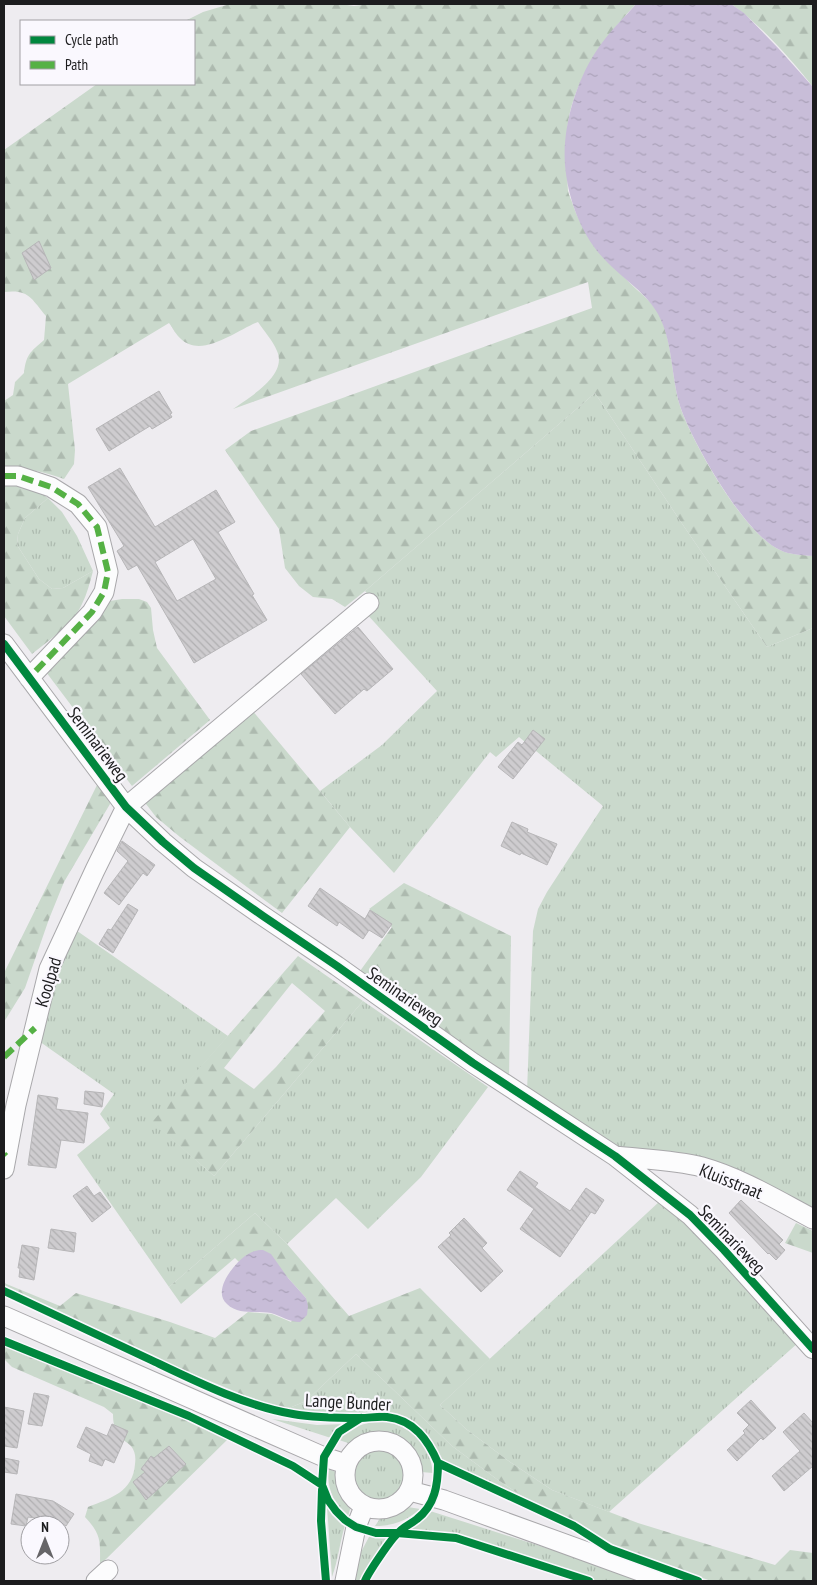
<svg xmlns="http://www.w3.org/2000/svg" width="817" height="1585" font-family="'PT Sans Narrow',sans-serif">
<defs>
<pattern id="grass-tufts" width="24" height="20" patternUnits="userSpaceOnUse" patternTransform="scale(1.25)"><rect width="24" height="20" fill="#cad9cc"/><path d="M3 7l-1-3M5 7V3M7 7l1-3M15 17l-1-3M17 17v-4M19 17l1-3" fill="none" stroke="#adbaaf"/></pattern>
<pattern id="forest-firs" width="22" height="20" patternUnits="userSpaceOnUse" patternTransform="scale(1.25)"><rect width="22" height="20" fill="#cad9cc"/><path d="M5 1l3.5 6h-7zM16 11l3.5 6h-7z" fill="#adbaaf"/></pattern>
<pattern id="water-ripples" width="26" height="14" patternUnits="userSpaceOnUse" patternTransform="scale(1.25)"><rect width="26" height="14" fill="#c8bdd8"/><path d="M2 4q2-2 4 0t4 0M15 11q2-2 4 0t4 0" fill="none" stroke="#aba2b9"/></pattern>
<pattern id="building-back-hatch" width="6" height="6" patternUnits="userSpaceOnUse" patternTransform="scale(1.25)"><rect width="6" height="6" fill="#cecccf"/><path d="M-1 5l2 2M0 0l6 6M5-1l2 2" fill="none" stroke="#b0afb1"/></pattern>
</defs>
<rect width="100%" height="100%" fill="#eeecf0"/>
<path fill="url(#grass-tufts)" d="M 595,393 L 685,528 L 767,647 L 813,628 L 813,1211 L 634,1150 L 616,1146 L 527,1092 L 533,931 L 538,909 L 547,892 L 603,806 L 519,737 L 496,757 L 490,752 L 394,873 L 350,827 L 320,791 L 382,745 L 437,691 L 365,612 L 375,603 L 365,591 Z
M 48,498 L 62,512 L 77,536 L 93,571 L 63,588 L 52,589 L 39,579 L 17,545 L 18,534 L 25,518 Z
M 70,926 L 228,1036 L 153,1122 L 214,1176 L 363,1001 L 488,1087 L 421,1177 L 368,1229 L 336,1198 L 287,1244 L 255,1213 L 169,1287 L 77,1155 L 110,1128 L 100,1114 L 114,1094 L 36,1039 Z
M 660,1201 L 681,1220 L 799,1342 L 609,1512 L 552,1490 L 510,1462 L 466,1429 L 440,1405 Z
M 356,1354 L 452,1446 L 498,1480 L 534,1504 L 439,1459 L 431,1441 L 420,1428 L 405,1418 L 388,1414 L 317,1414 L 287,1409 L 306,1401 Z
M 272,1419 L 317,1425 L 346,1424 L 338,1429 L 331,1438 Z
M 387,1421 C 415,1430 429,1443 433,1473 L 421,1472 C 415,1434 381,1423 351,1444 L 339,1440 C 351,1425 368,1422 387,1421 Z
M355 1475a25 25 0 1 1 50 0a25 25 0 1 1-50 0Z
M 329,1469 L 338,1473 C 338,1486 342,1496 351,1506 L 348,1516 C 334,1505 326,1487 329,1469 Z
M 327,1506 L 340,1522 L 345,1525 C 340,1541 338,1561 332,1577 Z
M 408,1507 L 420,1509 C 406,1521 393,1526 375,1526 L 381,1517 L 398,1513 Z
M 430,1511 L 559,1552 L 639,1581 L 598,1581 L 454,1535 L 438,1532 L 409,1530 Z
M 370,1535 L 390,1535 L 372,1560 L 361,1581 L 355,1581 L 360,1554 Z"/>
<path fill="url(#forest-firs)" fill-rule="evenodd" d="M 230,4 L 340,4 L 354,6 L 370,4 L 636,4 C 605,37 575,77 568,123 C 566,134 568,146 568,157 C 568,168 567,180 568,191 C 569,196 572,201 573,205 C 584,237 605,258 628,281 C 638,292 652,301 659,314 C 673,342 671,376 680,406 C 692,443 745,535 780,550 C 791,555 802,555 813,556 L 813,628 L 767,647 L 685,528 L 595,393 L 365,591 L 345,607 L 332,599 L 313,597 L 299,586 L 285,568 L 279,529 L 225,450 L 251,431 L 592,308 L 588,282 L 233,409 C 249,397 288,376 277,351 C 273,341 264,331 258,322 C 237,330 202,359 181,339 C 176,335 173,328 169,323 L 68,384 L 75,450 L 74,464 L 64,479 C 45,472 24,468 4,466 L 4,401 L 13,395 L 15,382 L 24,373 C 26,355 30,352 44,340 L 46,316 C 31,298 29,289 4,292 L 4,150 L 97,84 L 194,84 L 194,21 L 185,21 L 203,12 Z
M 731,4 L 813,4 L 813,87 C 792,60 759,23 731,4 Z
M 4,481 L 30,486 L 48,498 L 25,518 L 18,534 L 17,545 L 39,579 L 52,589 L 63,588 L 93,571 C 90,582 87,594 82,604 C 74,623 48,641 32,654 L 4,616 Z
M 122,599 L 139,599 L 147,602 L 151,608 L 153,630 L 157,648 L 210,720 L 132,786 L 43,668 L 102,607 L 110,601 Z
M 251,709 L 350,827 L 282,913 L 180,837 L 156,817 L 143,800 Z
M 99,781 L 110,798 L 110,804 L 64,882 L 49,919 L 25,988 L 4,1022 L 4,973 Z
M 404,883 L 511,936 L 509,1080 L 360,971 L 392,927 L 369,909 Z
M 298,956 L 363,1001 L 214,1176 L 152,1122 ZM 292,983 L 325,1011 L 276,1067 L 254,1089 L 224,1068 Z
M 255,1213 L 287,1244 L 349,1316 L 420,1288 L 490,1359 L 440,1405 L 466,1429 L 510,1462 L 552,1490 L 638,1523 L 775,1565 L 790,1550 L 813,1553 L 813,1581 L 711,1581 L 609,1544 L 589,1529 L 534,1504 L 498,1480 L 452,1446 L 356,1354 L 306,1401 L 287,1409 L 253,1399 L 124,1345 L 50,1312 L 4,1285 L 4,1283 L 60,1306 L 76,1293 L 170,1322 L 215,1338 L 248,1312 L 272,1314 L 291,1322 L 306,1298 L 288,1278 L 245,1257 L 239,1262 L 235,1258 L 181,1304 L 169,1287 Z
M 796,1223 L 813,1231 L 813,1253 L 785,1243 Z
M 4,1344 L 212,1431 L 228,1439 L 100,1565 C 100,1542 102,1535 85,1517 L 88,1507 C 111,1498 133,1492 135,1464 C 136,1457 135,1451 131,1446 C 127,1442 122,1440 119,1436 C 114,1430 113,1421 113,1414 L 104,1407 L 12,1367 L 4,1359 Z"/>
<path fill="url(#water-ripples)" d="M 636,4 L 731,4 L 744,13 L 778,48 L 813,87 L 813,556 C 802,555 790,555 780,550 C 745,535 692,442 680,406 C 671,376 673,341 658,314 C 647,294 624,279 608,263 C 582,238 568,200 565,165 C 562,126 577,78 599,47 C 610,31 624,18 636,4 Z
M 263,1250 L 271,1254 L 288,1278 L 306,1298 L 308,1306 L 307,1315 L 300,1322 C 289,1322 282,1316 271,1313 C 257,1310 239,1316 227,1304 C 212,1291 233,1265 245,1256 C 251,1252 256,1250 263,1250 Z"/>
<path fill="url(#building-back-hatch)" stroke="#b7b6b8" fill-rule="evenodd" d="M 39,241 L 51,268 L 34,280 L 22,253 Z
M 159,391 L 172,413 L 170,414 L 172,417 L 152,429 L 150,426 L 109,451 L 96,429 Z
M 120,468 L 155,527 L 216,490 L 235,522 L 218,532 L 254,594 L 252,595 L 267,620 L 194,663 L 137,565 L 128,570 L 117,551 L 124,546 L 88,487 ZM 193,539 L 216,579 L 177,601 L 155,562 Z
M 358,627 L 393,669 L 367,691 L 364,689 L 335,714 L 301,674 Z
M 533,730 L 545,739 L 513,779 L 498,767 L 518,742 L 522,745 Z
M 512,822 L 528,829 L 527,832 L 557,844 L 547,865 L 521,853 L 520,855 L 501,846 Z
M 122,841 L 155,865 L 147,876 L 143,873 L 119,905 L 104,893 L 128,861 L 117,851 Z
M 320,888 L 365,919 L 370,910 L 392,924 L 382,938 L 369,930 L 363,939 L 339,922 L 337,926 L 308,906 Z
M 128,904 L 138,910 L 113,953 L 99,944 L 108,929 L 111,930 Z
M 85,1091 L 104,1093 L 102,1107 L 84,1104 Z
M 38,1095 L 58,1098 L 56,1109 L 88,1113 L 84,1143 L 61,1140 L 56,1168 L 28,1165 Z
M 520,1171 L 538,1183 L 535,1187 L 570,1211 L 586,1188 L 604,1200 L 595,1214 L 591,1212 L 560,1257 L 520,1229 L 534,1209 L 507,1190 Z
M 87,1186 L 94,1196 L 100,1192 L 111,1207 L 92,1222 L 73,1196 Z
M 741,1200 L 783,1240 L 779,1244 L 785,1250 L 776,1260 L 769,1253 L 768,1254 L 729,1213 Z
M 464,1218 L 487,1243 L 482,1248 L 503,1271 L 481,1292 L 438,1247 L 451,1235 L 449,1233 Z
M 51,1229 L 76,1233 L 74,1252 L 48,1248 Z
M 22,1245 L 39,1248 L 34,1280 L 19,1277 L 20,1268 L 18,1268 Z
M 34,1393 L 49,1396 L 42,1426 L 28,1424 Z
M 751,1400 L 776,1428 L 763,1440 L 761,1438 L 737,1461 L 727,1450 L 745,1433 L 743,1431 L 749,1425 L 737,1413 Z
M 4,1407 L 24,1411 L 17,1448 L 4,1446 Z
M 804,1413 L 813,1423 L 813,1466 L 784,1491 L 772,1476 L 800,1451 L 783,1432 Z
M 112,1424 L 128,1431 L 114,1463 L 105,1459 L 102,1466 L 89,1461 L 91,1454 L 77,1447 L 86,1427 L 107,1436 Z
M 169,1446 L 186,1464 L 146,1500 L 133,1482 L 145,1472 L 141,1469 L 151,1456 L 154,1458 Z
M 4,1458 L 19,1461 L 17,1474 L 4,1472 Z
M 16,1494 L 53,1501 L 74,1514 L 66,1526 L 59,1521 L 28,1517 L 26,1526 L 11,1524 Z"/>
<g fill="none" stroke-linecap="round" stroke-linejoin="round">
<g stroke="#a9a8ab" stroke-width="21">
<path id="minor" d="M 4,476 L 18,476 L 51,487 L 78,504 L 97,527 L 108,572 L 104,592 L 92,612 L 29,678
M 4,644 L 126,807 L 163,842 L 194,868 L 263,916 L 337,966 L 473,1063 L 615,1156 L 690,1215 L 724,1250 L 813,1349
M 615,1156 C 642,1159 676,1160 702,1167 C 741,1178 777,1200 813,1219
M 4,1169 L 16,1105 L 49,969 L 95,870 L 126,807 L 369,603
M 4,1316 L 324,1457 L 346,1464
M345 1475a34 34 0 1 1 68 0a34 34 0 1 1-68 0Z
M 410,1491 L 444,1500 L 667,1581
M 96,1581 L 108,1570
M 345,1581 L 356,1527 L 364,1507"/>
</g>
<use href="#minor" stroke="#fcfcfd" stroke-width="19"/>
<path stroke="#55b145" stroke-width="6" stroke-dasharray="12 6" stroke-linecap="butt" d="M 4,476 L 18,476 L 51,487 L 78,504 L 97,527 L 108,572 L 104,592 L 92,612 L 29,678
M 4,1057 L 35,1028
M 4,1154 L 6,1156"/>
<g stroke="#faf8fe" stroke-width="11">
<path id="cycleway" d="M 4,644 L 126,807 L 163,842 L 194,868 L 263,916 L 337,966 L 473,1063 L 615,1156 L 690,1215 L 724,1250 L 813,1349
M 4,1291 C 53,1314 102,1337 151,1360 C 195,1381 245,1406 293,1414 C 315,1418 338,1418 361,1418 C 369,1418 379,1416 387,1417 C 414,1420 428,1440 438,1463 L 574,1526 L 610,1549 L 698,1581
M 4,1341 L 189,1416 L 293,1466 L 322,1485
M 361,1418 L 339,1432 L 324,1457 L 322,1485 L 328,1500 L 336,1511 L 345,1520 L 356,1527 L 376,1533 L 397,1533 L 456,1538 L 589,1581
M 322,1490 L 321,1521 L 326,1581
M 365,1581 C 368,1573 391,1539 398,1533 C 403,1527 411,1524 417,1519 C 435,1505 438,1485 438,1463"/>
</g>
<use href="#cycleway" stroke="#00873e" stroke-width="8"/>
</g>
<g text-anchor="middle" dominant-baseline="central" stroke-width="4.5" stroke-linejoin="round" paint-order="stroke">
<g font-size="18" fill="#1c1c1e" stroke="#faf8fe">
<text transform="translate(98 744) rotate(53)">Seminarieweg</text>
<text transform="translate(48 982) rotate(-73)">Koolpad</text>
<text transform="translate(405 996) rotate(35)">Seminarieweg</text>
<text transform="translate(731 1181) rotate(22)">Kluisstraat</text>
<text transform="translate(732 1239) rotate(46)">Seminarieweg</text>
<text transform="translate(348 1402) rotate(3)">Lange Bunder</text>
</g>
</g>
<rect width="817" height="1585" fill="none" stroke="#1c1c1e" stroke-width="10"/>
<rect x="20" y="20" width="175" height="65" fill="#faf8fe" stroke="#a1a0a4"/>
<rect x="30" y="36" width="25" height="8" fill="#00873e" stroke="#a1a0a4"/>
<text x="65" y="45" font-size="15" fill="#1c1c1e">Cycle path</text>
<rect x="30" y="61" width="25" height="8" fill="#55b145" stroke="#a1a0a4"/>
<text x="65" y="70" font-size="15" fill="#1c1c1e">Path</text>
<g transform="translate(45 1540)"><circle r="24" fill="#faf8fe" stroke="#a1a0a4"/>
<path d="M0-4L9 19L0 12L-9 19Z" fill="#666568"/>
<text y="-8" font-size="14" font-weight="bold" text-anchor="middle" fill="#1c1c1e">N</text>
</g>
</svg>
